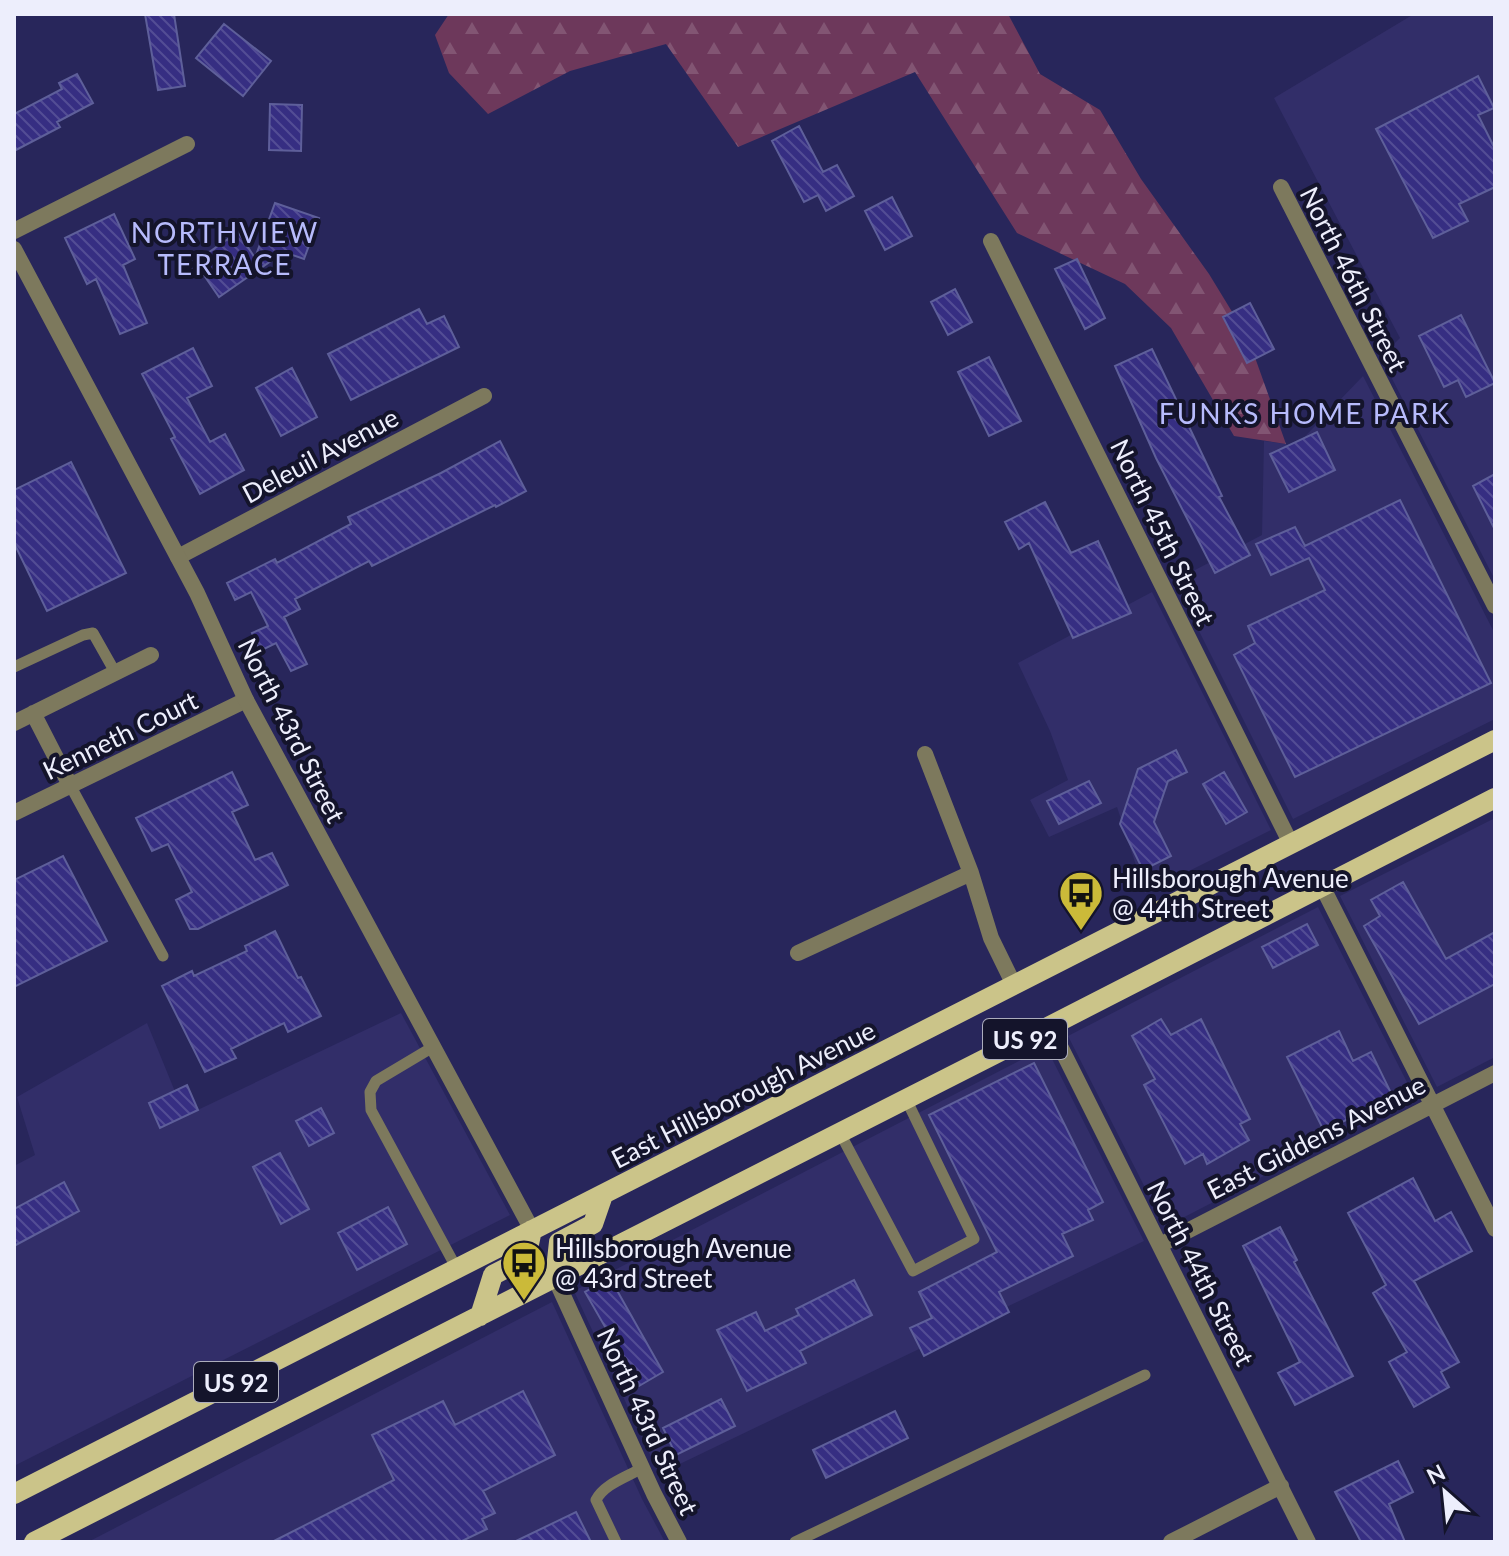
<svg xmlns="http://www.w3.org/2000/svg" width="1509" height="1556" font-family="Lato,sans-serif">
<defs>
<pattern id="forest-firs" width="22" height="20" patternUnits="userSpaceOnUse" patternTransform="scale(2)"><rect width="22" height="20" fill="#6d385b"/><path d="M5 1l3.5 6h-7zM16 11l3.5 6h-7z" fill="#825573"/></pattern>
<pattern id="building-back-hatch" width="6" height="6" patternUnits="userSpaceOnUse" patternTransform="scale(2)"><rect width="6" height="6" fill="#362e82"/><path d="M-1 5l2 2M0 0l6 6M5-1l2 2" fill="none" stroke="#534d95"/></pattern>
</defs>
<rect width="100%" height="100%" fill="#28265b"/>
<path fill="#322e69" d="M 1414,14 L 1495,14 L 1495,580 L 1381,357 L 1400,338 L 1274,98 Z
M 1363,376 L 1495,634 L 1495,719 L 1293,819 L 1174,581 L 1262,535 L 1264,441 L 1286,444 L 1291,451 Z
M 1152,592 L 1271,830 L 1145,893 L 1117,807 L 1049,837 L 1030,800 L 1068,780 L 1050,731 L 1018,663 Z
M 1495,818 L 1495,1057 L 1437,1087 L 1340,896 Z
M 1318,907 L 1415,1098 L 1165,1227 L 1068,1036 Z
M 401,1013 L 510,1215 L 14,1466 L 14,1166 L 35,1155 L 17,1097 L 147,1023 L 185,1116 Z
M 1046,1047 L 1144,1241 L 659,1474 L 574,1291 Z
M 552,1302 L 642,1499 L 665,1542 L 88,1542 Z"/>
<path fill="url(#forest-firs)" d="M 449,14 L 1008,14 L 1040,74 L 1100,110 L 1141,179 L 1209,274 L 1248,338 L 1286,444 L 1234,436 L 1171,328 L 1125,284 L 1017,233 L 915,72 L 738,147 L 666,44 L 570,71 L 488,114 L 449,73 L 435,35 Z"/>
<path fill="url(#building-back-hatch)" stroke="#5e5f9a" stroke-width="2" d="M 145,14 L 174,14 L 185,86 L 158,90 Z
M 224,24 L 271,61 L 243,96 L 196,58 Z
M 77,74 L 93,103 L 57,122 L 60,127 L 14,151 L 14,114 L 62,89 L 59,83 Z
M 1478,76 L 1494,108 L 1478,115 L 1495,149 L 1495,187 L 1459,204 L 1468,221 L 1433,238 L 1376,129 Z
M 270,104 L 302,105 L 301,151 L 269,150 Z
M 799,126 L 823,172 L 837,165 L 854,196 L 826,211 L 818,195 L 804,202 L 772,141 Z
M 892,197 L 912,236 L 885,250 L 865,211 Z
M 275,203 L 319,218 L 304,259 L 284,252 L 219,297 L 195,262 L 238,232 L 255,258 Z
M 114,214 L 135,259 L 123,265 L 147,323 L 120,334 L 96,279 L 87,284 L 65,238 Z
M 1077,259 L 1105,318 L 1085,329 L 1055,269 Z
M 955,289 L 972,322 L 948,335 L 931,302 Z
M 1250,303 L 1274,349 L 1247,363 L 1223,317 Z
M 419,309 L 427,324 L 444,316 L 459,347 L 351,400 L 328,354 Z
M 1461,315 L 1495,383 L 1466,397 L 1458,380 L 1444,387 L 1419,336 Z
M 193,348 L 212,386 L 187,398 L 210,442 L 225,434 L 244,470 L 200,494 L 171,439 L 175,437 L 142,374 Z
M 1152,349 L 1222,496 L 1219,497 L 1250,555 L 1215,573 L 1156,458 L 1115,366 Z
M 989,357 L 1021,421 L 989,436 L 958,372 Z
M 292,368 L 317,417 L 281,436 L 256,388 Z
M 1317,432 L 1335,470 L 1289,492 L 1270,454 Z
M 500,441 L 526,491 L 496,507 L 495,505 L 372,566 L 369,561 L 295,599 L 300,609 L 284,617 L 307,664 L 291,671 L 276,643 L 260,651 L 252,633 L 268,626 L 251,592 L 235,600 L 227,583 L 275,559 L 277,563 L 351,524 L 348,517 L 441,473 Z
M 71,462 L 126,573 L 47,611 L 14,543 L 14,490 Z
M 1495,474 L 1495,530 L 1473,486 Z
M 1400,500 L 1491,683 L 1295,777 L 1234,655 L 1255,643 L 1248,626 L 1325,590 L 1309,558 L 1271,575 L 1256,544 L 1295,527 L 1305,546 Z
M 1045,502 L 1071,553 L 1098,541 L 1131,613 L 1073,638 L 1029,543 L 1019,549 L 1005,522 Z
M 1176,750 L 1187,772 L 1168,781 L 1154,822 L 1171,856 L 1143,870 L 1120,824 L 1138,769 Z
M 232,772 L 248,805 L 232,812 L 255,860 L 272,853 L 288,885 L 198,929 L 190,929 L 176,900 L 192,892 L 168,844 L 152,851 L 136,818 Z
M 1224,772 L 1247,812 L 1226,824 L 1203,784 Z
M 1089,781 L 1101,803 L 1059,824 L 1047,801 Z
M 63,856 L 107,941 L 14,987 L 14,880 Z
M 1403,882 L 1446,959 L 1495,932 L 1495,984 L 1419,1024 L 1364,926 L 1380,916 L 1371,900 Z
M 1307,924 L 1318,945 L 1273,968 L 1262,947 Z
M 275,931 L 298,978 L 301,977 L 321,1016 L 288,1032 L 284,1023 L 231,1049 L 236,1058 L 205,1072 L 162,986 L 192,971 L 194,976 L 247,951 L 245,946 Z
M 1161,1019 L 1171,1035 L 1201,1019 L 1250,1119 L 1240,1124 L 1249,1140 L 1207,1164 L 1203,1154 L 1185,1164 L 1144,1085 L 1155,1079 L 1132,1036 Z
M 1339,1031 L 1353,1061 L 1371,1052 L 1393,1097 L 1324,1131 L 1287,1057 Z
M 1034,1063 L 1103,1202 L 1088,1210 L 1093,1220 L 1062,1234 L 1073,1256 L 999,1292 L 1009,1312 L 924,1356 L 910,1328 L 932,1318 L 919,1292 L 997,1252 L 929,1115 Z
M 187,1085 L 198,1110 L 160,1128 L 149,1103 Z
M 321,1108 L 334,1133 L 309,1146 L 296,1121 Z
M 280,1153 L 309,1209 L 281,1224 L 253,1167 Z
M 1413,1178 L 1435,1221 L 1451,1212 L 1472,1251 L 1414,1281 L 1459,1362 L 1441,1372 L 1449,1387 L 1414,1407 L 1389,1362 L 1407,1352 L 1373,1293 L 1386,1285 L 1348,1213 Z
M 64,1182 L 79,1211 L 14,1246 L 14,1209 Z
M 388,1207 L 407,1244 L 357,1270 L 338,1233 Z
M 1280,1227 L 1297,1260 L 1294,1262 L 1353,1376 L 1295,1405 L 1278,1373 L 1300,1362 L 1243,1246 Z
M 610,1278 L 663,1372 L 639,1386 L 585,1292 Z
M 854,1280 L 872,1315 L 800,1351 L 806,1363 L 747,1391 L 717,1330 L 756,1312 L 765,1331 L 799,1315 L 796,1309 Z
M 523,1391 L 555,1455 L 483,1491 L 495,1513 L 482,1519 L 487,1529 L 460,1542 L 272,1542 L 394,1480 L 372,1435 L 443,1401 L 455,1425 Z
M 721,1399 L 735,1426 L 676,1455 L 663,1428 Z
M 895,1411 L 908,1438 L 826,1478 L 813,1450 Z
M 1398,1461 L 1413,1492 L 1389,1504 L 1405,1542 L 1361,1542 L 1335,1492 Z
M 576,1512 L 591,1542 L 514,1542 Z"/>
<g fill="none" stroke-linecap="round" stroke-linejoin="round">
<path stroke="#7d795d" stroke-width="11" d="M 14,667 L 83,635 L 93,633 L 115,672
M 70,785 L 163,956
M 433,1047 L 376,1081 L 370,1092 L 371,1110 L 457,1269
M 840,1133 L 913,1271 L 974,1239 L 906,1099
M 616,1542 L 596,1500 C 604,1484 627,1477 642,1468
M 795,1542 L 1145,1375"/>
<path stroke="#7d795d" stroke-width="16" d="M 1281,187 L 1495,606
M 14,231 L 187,144
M 991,241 L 1291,844
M 178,557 L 484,396
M 33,713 L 70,785
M 14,723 L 151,655
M 925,754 L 971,873 L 991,938 L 1014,985
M 14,813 L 246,700
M 1322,886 L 1495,1229
M 798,953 L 971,873
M 1050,1026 L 1308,1542
M 1160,1245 L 1495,1073
M 555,1278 L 654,1494 L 679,1542
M 1171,1542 L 1281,1486"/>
<path stroke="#7d795d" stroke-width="16" d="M 14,249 L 197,593 L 246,700 L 532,1230"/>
<path stroke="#cbc489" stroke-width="20" d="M 555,1278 L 559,1242 L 593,1224 L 603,1195
M 480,1316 L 493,1275 L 526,1258 L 532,1230
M 14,1494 L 1495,740
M 34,1542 L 1050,1026 L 1495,798"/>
</g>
<defs>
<g id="bus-pin" transform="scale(2.3)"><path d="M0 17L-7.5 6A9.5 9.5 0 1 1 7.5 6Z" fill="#cbba39" stroke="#14142b"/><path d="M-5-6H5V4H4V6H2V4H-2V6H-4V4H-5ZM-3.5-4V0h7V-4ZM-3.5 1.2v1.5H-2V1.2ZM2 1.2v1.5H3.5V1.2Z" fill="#111"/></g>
</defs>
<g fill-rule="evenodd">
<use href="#bus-pin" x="1081" y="893"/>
<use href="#bus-pin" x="524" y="1263"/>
</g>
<g text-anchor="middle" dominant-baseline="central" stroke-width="8" stroke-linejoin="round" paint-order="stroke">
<g fill="#14142b" stroke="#acadbd" stroke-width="2">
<rect x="983" y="1019" width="84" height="40" rx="6"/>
<rect x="194" y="1362" width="84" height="40" rx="6"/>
</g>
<g font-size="24" font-weight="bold" fill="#edeefc">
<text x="1025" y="1039">US 92</text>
<text x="236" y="1382">US 92</text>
</g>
<g font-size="26" fill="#edeefc" stroke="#14142b">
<text transform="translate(1354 279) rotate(63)">North 46th Street</text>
<text transform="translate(320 455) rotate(-28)">Deleuil Avenue</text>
<text transform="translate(1163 532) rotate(64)">North 45th Street</text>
<text transform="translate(292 730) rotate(63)">North 43rd Street</text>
<text transform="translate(120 735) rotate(-26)">Kenneth Court</text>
<text transform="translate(743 1094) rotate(-27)">East Hillsborough Avenue</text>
<text transform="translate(1316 1137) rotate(-27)">East Giddens Avenue</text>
<text transform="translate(1201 1273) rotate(63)">North 44th Street</text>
<text transform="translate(648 1421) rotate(65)">North 43rd Street</text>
</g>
<g font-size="26" fill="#edeefc" stroke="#14142b" text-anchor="start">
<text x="1112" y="878">Hillsborough Avenue<tspan x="1112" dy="30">@ 44th Street</tspan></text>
<text x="555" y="1248">Hillsborough Avenue<tspan x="555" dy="30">@ 43rd Street</tspan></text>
</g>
<g font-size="28" letter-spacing="2" fill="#b7bbfc" stroke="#14142b">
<text x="225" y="232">NORTHVIEW<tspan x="225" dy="32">TERRACE</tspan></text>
<text x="1305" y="413">FUNKS HOME PARK</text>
</g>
</g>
<rect width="1509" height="1556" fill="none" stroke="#edeefc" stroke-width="32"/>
<g transform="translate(1445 1492) rotate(333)" stroke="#14142b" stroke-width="6" paint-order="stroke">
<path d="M0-6L14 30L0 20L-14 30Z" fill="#edeefc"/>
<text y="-12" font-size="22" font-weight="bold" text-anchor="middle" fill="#edeefc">N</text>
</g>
</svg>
